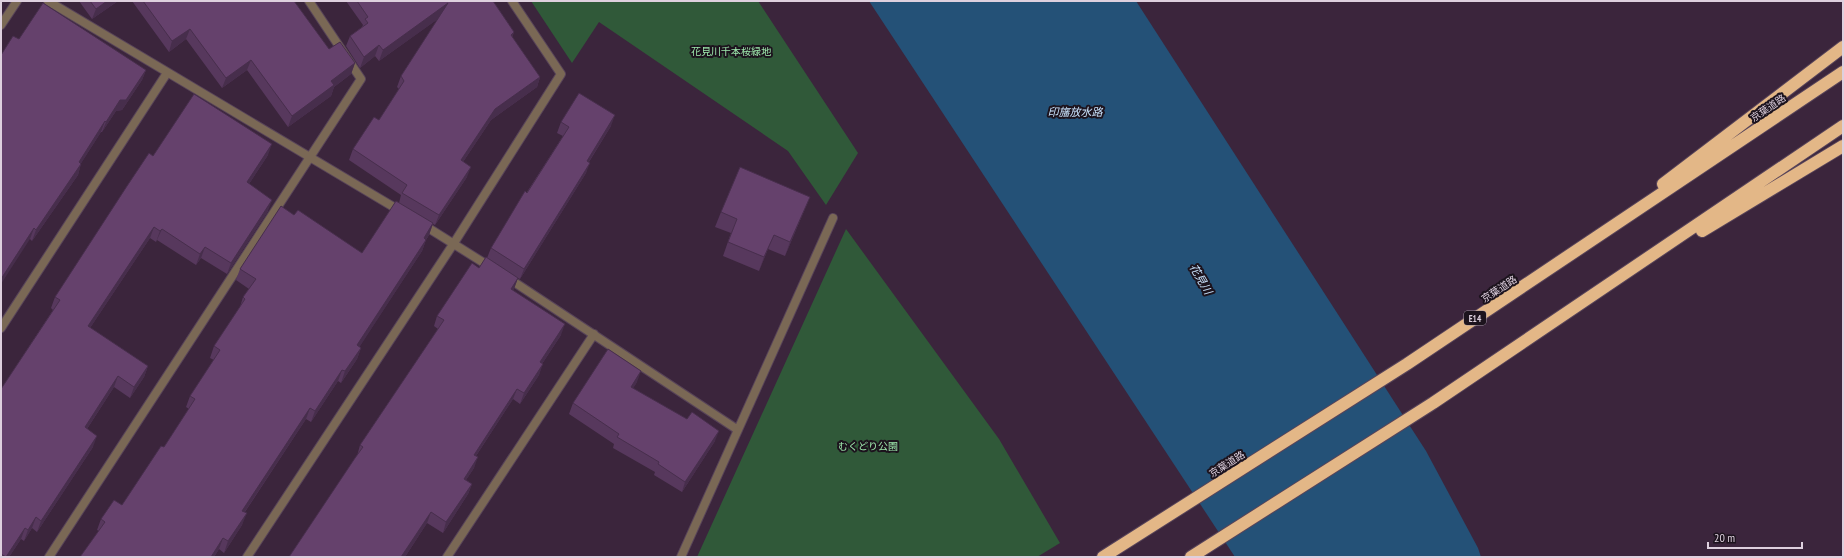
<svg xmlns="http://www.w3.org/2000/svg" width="1844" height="558" font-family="'PT Sans Narrow','Noto Sans JP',sans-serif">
<rect width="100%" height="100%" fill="#3b253c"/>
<path fill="#305939" d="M 531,1 L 758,1 L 858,153 L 826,205 L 788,151 L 599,22 L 572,63 Z
M 846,229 L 999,439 L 1060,543 L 1037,557 L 697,557 Z"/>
<path fill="#245177" d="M 869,1 L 1136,1 L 1426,451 L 1478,548 L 1481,557 L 1235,557 Z"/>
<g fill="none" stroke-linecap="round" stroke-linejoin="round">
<g stroke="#584459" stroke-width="10">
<path id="street" d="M 48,1 L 402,212
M 1,25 L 17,1
M 422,224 L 492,268
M 508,278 L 738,430
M 1,328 L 167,73
M 49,557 L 361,79 L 309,1
M 247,557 L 454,243 L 561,74 L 512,1
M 447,557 L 594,334
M 681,557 L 833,218"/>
</g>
<g stroke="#584459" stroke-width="14">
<path id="highway" d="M 1663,184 L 1843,47
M 1702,231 L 1843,146
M 1103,557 L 1407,364 L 1843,72
M 1191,557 L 1433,403 L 1843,126"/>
</g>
<use href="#street" stroke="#7a6855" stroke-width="8"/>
<use href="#highway" stroke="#e3b787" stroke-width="12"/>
</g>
<path fill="#57385d" d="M 79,1 L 118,1 L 92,19 Z
M 132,1 L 294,1 L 329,49 L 355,63 L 351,74 L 334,87 L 331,96 L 288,127 L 247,70 L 222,88 L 186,39 L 169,52 Z
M 346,1 L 493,1 L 514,32 L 512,37 L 540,77 L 537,87 L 491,120 L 463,162 L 467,177 L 435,225 L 433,224 L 429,235 L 426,240 L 422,251 L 359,347 L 361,348 L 357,359 L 341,383 L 338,381 L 311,422 L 306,419 L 245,512 L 242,525 L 224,553 L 219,549 L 214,557 L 80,557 L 99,531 L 97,530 L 101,519 L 122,505 L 164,447 L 189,409 L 186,407 L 190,396 L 214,360 L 210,358 L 214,346 L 240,307 L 243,297 L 249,289 L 236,280 L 240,269 L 294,215 L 362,253 L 399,203 L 401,195 L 349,160 L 353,149 L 379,120 L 399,89 L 397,87 L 401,76 L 439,18 L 379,61 L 375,56 L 360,68 L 346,46 L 350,36 L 362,27 L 363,25 Z
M 19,39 L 146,70 L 142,80 L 122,110 L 116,111 L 102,132 L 101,132 L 81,163 L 78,175 L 32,241 L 30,239 Z
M 561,122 L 611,126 L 589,162 L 586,173 L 520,279 L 518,278 L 513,291 L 561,335 L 542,364 L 539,375 L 520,404 L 513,399 L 476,456 L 474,468 L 466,480 L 472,484 L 468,494 L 443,533 L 427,523 L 405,557 L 289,557 L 357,456 L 360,445 L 438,329 L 434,326 L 437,316 L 487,258 L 491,248 L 563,136 L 557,133 Z
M 268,155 L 249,184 L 268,211 L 227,274 L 201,258 L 196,265 L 157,240 L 156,242 L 150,238 L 90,328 L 148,366 L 144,377 L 130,398 L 114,387 L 87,429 L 93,447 L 37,532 L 32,528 L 24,541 L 21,539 L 9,557 L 1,557 L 1,389 L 53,310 L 51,308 L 55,297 L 153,156 Z
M 810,197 L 804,211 L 785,256 L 768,249 L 759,271 L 723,256 L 731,233 L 715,227 L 721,212 Z
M 637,382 L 633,388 L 715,441 L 682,492 L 654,475 L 655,472 L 613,448 L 614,444 L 569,414 L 573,403 Z"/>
<path fill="#472e4c" d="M 107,1 L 118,1 L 92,19 L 96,9 Z
M 448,3 L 445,14 L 379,61 L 383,50 Z
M 190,29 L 186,39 L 169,52 L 172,41 Z
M 514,32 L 511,42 L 511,35 Z
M 379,45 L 375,56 L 360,68 L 364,57 Z
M 251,60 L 247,70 L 222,88 L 226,78 Z
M 355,63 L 351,74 L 334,87 L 331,96 L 288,127 L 292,116 L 331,81 Z
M 146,70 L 142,80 L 122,110 L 116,111 L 102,132 L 106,122 L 120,100 Z
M 540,77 L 537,87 L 491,120 L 457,171 L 461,160 L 495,109 Z
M 615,115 L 611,126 L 583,171 L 587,161 Z
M 105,121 L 101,132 L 75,173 L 79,162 Z
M 272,144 L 268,155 L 243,193 L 247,182 Z
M 590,163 L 586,173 L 520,279 L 524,269 Z
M 81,164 L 78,175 L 32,241 L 36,230 Z
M 471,167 L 467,177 L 435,225 L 439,215 Z
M 810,197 L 804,211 L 785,256 L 790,242 Z
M 272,200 L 268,211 L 227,274 L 231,263 Z
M 433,223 L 429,235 L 420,249 L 424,238 Z
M 154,227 L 150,238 L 84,337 L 88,326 Z
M 34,228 L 30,239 L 1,284 L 1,279 Z
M 162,229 L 157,240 L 156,242 L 160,231 Z
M 774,235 L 768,249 L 759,271 L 764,257 Z
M 426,240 L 422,251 L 353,357 L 357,345 Z
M 205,247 L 201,258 L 196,265 L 200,254 Z
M 518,278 L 514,289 L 507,300 L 511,289 Z
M 565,324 L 561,335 L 536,373 L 540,362 Z
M 361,348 L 357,359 L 341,383 L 345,371 Z
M 543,364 L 539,375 L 520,404 L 524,393 Z
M 148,366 L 144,377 L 130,398 L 134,387 Z
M 342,370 L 338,381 L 311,422 L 315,411 Z
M 641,371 L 637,382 L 627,398 L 631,387 Z
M 118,376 L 114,387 L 81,438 L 85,427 Z
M 517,389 L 513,399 L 470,465 L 474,455 Z
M 310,408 L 306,419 L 238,522 L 242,511 Z
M 719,431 L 715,441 L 682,492 L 685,482 Z
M 97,436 L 93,447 L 37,532 L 41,521 Z
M 478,457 L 474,468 L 460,489 L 464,479 Z
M 472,484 L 468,494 L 443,533 L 446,522 Z
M 431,512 L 427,523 L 405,557 L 401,557 Z
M 247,513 L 242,525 L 224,553 L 228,541 Z
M 36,517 L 32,528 L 24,541 L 28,530 Z
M 25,528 L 21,539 L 9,557 L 6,557 Z
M 223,538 L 219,549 L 214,557 L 211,557 Z"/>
<path fill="#65416c" stroke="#472e4c" d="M 90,1 L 107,1 L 96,9 Z
M 143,1 L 294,1 L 329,49 L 340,42 L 355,63 L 331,81 L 334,85 L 292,116 L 251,60 L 226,78 L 190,29 L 172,41 Z
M 357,1 L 493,1 L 514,32 L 511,35 L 540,77 L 495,109 L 461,160 L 471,167 L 439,215 L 402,193 L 407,185 L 353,149 L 374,117 L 379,120 L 404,81 L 401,76 L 448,3 L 383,50 L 379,45 L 364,57 L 350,36 L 368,23 L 365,19 L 368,17 Z
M 43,3 L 146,70 L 126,100 L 120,100 L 106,122 L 105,121 L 79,162 L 81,164 L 36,230 L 34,228 L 1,279 L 1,55 L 13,36 L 19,39 Z
M 579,93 L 615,115 L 587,161 L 590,163 L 524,269 L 491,248 L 525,191 L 527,193 L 569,127 L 561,122 Z
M 194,94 L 272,144 L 247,182 L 272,200 L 231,263 L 205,247 L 200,254 L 162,229 L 160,231 L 154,227 L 88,326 L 148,366 L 134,387 L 118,376 L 85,427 L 97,436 L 41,521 L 36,517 L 28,530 L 25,528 L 6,557 L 1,554 L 1,389 L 60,300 L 55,297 L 127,186 L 149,153 L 153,156 Z
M 740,167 L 810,197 L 790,242 L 774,235 L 764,257 L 728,242 L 737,219 L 721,212 Z
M 396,201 L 433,223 L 424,238 L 426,240 L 357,345 L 361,348 L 345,371 L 342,370 L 315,411 L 310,408 L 242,511 L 247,513 L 228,541 L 223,538 L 211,557 L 80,557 L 105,522 L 101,519 L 114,500 L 122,505 L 161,446 L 164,447 L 195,399 L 190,396 L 220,350 L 214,346 L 245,299 L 243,297 L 256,279 L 240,269 L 281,206 L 294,215 L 298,210 L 362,253 Z
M 486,257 L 518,278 L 511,289 L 565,324 L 540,362 L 543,364 L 524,393 L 517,389 L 474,455 L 478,457 L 464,479 L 472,484 L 446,522 L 431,512 L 401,557 L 289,557 L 355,458 L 363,447 L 360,445 L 444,320 L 437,316 L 472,263 L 479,268 Z
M 608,349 L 641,371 L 631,387 L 687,419 L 692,412 L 719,431 L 685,482 L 658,464 L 659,462 L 617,437 L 619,434 L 573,403 Z"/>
<g text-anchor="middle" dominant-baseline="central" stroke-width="4" stroke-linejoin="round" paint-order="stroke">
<rect fill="#1c131d" stroke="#a497a4" stroke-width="1" x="1464" y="311" width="22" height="14" rx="3"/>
<g font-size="9" font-weight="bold" fill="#ded0de">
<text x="1475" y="318">E14</text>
</g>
<g font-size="10" fill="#9ee9ad" stroke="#1c131d">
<text x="731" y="51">花見川千本桜緑地</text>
<text x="868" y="446">むくどり公園</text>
</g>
<g font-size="10" fill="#ded0de" stroke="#1c131d">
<text transform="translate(1768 108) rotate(-34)">京葉道路</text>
<text transform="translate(1499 289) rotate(-33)">京葉道路</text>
<text transform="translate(1227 464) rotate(-32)">京葉道路</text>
</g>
<g font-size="11" font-style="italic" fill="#c9e3fd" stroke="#1c131d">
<text x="1075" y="112">印旛放水路</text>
<text transform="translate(1201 279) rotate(60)">花見川</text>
</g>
</g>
<rect width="1844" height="558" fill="none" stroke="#ded0de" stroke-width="4"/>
<path d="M1708 542v6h94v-6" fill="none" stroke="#ded0de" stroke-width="2"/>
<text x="1714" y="542" font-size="12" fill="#ded0de" stroke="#1c131d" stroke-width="3" paint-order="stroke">20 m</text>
</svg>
